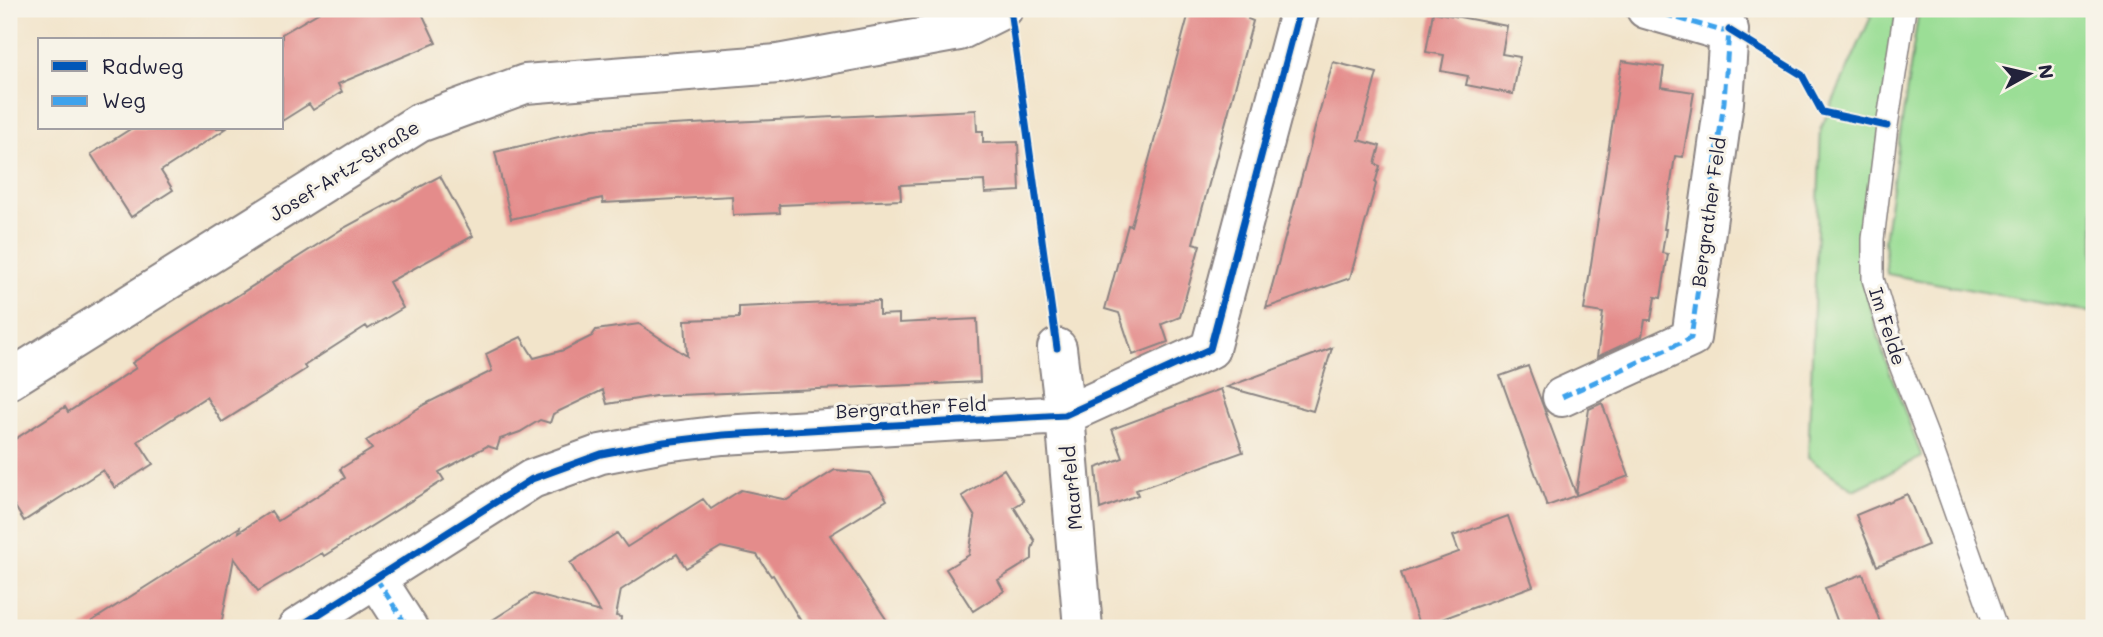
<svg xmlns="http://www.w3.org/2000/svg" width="2103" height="637" font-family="Mali,sans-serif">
<rect width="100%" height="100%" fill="#f7f3e8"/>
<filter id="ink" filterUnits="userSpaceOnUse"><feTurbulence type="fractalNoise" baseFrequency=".0143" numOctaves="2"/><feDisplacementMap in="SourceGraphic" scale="14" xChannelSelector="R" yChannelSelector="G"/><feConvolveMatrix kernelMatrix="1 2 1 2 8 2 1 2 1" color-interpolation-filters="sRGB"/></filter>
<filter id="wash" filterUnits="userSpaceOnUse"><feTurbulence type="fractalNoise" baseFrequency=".00686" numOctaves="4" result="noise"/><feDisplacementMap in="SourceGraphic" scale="28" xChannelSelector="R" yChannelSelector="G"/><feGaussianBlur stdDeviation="1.57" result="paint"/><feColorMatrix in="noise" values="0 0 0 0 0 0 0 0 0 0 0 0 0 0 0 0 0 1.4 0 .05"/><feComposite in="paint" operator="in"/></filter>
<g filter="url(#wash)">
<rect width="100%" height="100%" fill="#f2e4ca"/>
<path fill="#9bde96" stroke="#5e8068" stroke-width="2" d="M 1864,9 L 1897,9 L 1863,280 L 1884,356 L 1922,457 L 1854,490 L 1808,458 L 1821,128 L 1871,17 Z
M 1919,9 L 2094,9 L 2094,313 L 1887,274 L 1884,240 Z"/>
<g id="blocks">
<path fill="#e48c8b" d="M 325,9 L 420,9 L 436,43 L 338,84 L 342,92 L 313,110 L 309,104 L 282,121 L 282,34 Z
M 1190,9 L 1251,9 L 1248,19 L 1253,21 L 1193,243 L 1200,245 L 1180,317 L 1162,324 L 1168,342 L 1133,355 L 1119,313 L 1105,309 L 1128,225 L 1131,226 Z
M 1433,12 L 1507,26 L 1502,54 L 1520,57 L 1513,94 L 1466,85 L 1468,76 L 1441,71 L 1444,55 L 1426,52 Z
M 1622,61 L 1664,67 L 1661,87 L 1694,92 L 1683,157 L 1675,156 L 1664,229 L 1666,229 L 1662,253 L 1668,254 L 1661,298 L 1655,297 L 1651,320 L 1645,320 L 1642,336 L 1597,357 L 1603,313 L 1584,310 Z
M 1333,62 L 1377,73 L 1359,140 L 1380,146 L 1375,164 L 1380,166 L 1375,183 L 1376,184 L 1350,278 L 1266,308 Z
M 976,110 L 977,131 L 983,131 L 983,143 L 1018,142 L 1020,191 L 985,193 L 984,181 L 900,185 L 901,200 L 779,205 L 780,213 L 733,215 L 732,196 L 603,203 L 602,198 L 511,219 L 495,152 L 593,129 Z
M 132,128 L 227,128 L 161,171 L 173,190 L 131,217 L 91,154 Z
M 440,176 L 473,236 L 389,282 L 403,308 L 368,329 L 366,326 L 304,366 L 306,369 L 222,422 L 206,397 L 138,441 L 153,464 L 115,488 L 103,470 L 24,521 L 9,497 L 9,443 L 65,407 L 68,412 L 136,368 L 132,363 L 342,229 Z
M 879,301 L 879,315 L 899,314 L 899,323 L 977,319 L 980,382 L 655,396 L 607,404 L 603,390 L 553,414 L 550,423 L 540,420 L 520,432 L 500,439 L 497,449 L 487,446 L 439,472 L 444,480 L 324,556 L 322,553 L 258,591 L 234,558 L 222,620 L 210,628 L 81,628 L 240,527 L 239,532 L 271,511 L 278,521 L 345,478 L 340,469 L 372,449 L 366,441 L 425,404 L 492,371 L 486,354 L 521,337 L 534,358 L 564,350 L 592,336 L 596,330 L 639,324 L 687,356 L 685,320 L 739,318 L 739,307 Z
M 1332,348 L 1313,411 L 1227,387 Z
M 1528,366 L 1576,494 L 1589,409 L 1602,403 L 1629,476 L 1547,506 L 1500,376 Z
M 1221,389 L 1243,452 L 1136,490 L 1138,495 L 1100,509 L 1096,468 L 1123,458 L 1112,429 Z
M 1004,469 L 1024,501 L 1014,507 L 1035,541 L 1032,549 L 1032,559 L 998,580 L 1004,591 L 973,611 L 946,569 L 969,555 L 975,517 L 962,496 Z
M 835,470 L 870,473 L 887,500 L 830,535 L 892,628 L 805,628 L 773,575 L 771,576 L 757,555 L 721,547 L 686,568 L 677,554 L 621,590 L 616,616 L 621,617 L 620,628 L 480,628 L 533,594 L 600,612 L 570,563 L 617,533 L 627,547 L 703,499 L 711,509 L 741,490 L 787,500 Z
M 1907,494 L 1928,545 L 1877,566 L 1856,515 Z
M 1508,516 L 1533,586 L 1420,627 L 1401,573 L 1459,552 L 1453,536 Z
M 1863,574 L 1882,628 L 1840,628 L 1825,588 Z"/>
</g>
</g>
<g filter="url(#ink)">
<use href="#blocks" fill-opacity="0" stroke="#8a8382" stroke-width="2"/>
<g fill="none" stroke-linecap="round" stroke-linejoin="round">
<g stroke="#8a8382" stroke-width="24">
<path id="service" d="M 1905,9 L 1887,126 L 1873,239 L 1873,279 L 1895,352 L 1934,453 L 1996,628"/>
</g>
<g stroke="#8a8382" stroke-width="42">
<path id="minor" d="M 1057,348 L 1065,415 L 1083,628
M 9,380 L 419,123 L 525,84 L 778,64 L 959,31 L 1003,9
M 1562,397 L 1691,338 L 1724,102 L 1729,30 L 1722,31 L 1646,9
M 376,578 L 408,628
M 297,628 L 532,479 L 601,454 L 664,442 L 723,435 L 1065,415 L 1210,349 L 1300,9"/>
</g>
<use href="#service" stroke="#fff" stroke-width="21"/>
<use href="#minor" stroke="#fff" stroke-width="38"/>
<path stroke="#3ea2ec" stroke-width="5" stroke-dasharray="10 5" stroke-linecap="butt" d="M 1562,397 L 1691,338 L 1724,102 L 1729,30 L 1722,31 L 1646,9
M 376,578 L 408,628"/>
<g stroke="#f7f3e8" stroke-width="11">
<path id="cycleway" d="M 1010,9 L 1057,348
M 1729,30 L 1802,75 L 1822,112 L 1887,126
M 297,628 L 532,479 L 601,454 L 664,442 L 723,435 L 1065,415 L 1210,349 L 1300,9"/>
</g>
<use href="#cycleway" stroke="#0057b8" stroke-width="7"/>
</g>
</g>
<g text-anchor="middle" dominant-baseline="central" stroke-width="6" stroke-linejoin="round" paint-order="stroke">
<g font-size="19" fill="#22223b" stroke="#f7f3e8">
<text transform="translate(344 170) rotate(-32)">Josef-Artz-Straße</text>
<text transform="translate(1708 212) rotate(-82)">Bergrather Feld</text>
<text transform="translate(1888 326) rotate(72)">Im Felde</text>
<text transform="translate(911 407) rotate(-3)">Bergrather Feld</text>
<text transform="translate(1071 488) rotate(-95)">Maarfeld</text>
</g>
</g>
<rect width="2103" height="637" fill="none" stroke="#f7f3e8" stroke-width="35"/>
<rect x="38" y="38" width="245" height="91" fill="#f7f3e8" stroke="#a29fa3" stroke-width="2"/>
<rect x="52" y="61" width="35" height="10" fill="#0057b8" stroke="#a29fa3" stroke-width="2"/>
<text x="102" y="74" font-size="21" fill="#22223b">Radweg</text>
<rect x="52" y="96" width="35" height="10" fill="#3ea2ec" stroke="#a29fa3" stroke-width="2"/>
<text x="102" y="108" font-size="21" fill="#22223b">Weg</text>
<g transform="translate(2029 74) rotate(82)" stroke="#f7f3e8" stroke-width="5" paint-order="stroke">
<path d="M0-5L12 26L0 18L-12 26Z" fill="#22223b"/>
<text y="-10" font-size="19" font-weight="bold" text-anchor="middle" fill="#22223b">N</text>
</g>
</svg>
